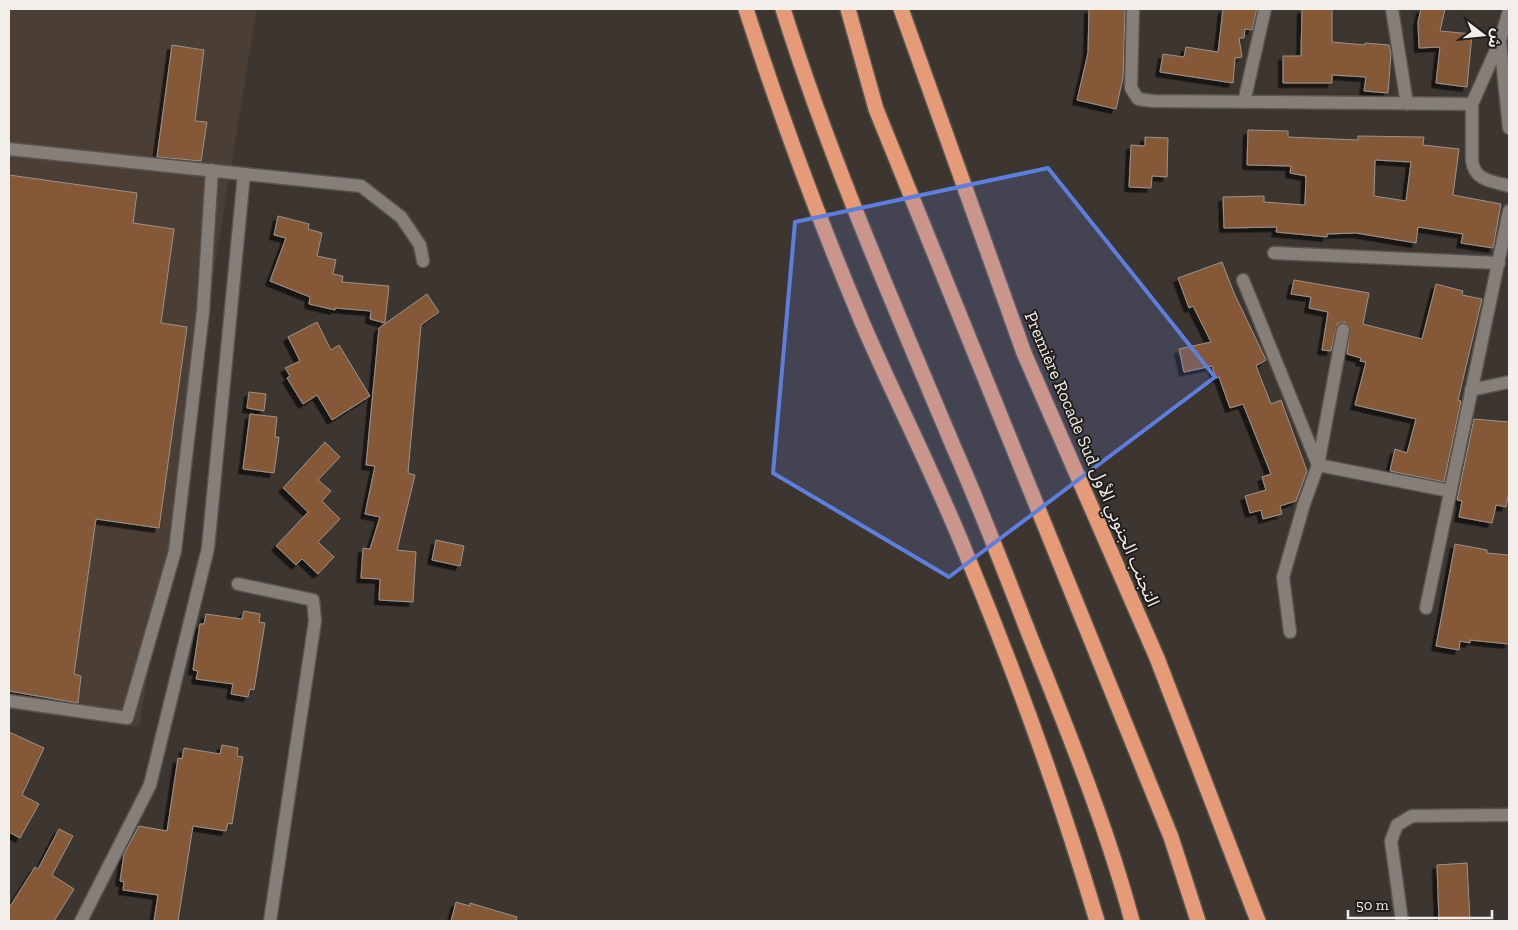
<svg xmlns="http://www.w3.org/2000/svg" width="1518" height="930" font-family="'Zilla Slab','Noto Sans Arabic',serif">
<defs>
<filter id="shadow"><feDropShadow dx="-4.5" dy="4.5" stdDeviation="0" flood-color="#0009"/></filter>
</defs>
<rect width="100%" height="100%" fill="#3c3530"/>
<path fill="#4a3e35" d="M 9,9 L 257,9 L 139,727 L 9,710 Z"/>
<path fill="#855939" stroke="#9b938d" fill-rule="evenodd" filter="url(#shadow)" d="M 1089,9 L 1125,9 L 1123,78 L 1116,109 L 1077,100 L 1088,53 Z
M 1223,9 L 1257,9 L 1252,30 L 1245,29 L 1244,38 L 1239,38 L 1242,57 L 1235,58 L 1233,83 L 1160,72 L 1163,54 L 1184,57 L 1186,47 L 1218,52 Z
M 1302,9 L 1332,9 L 1332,42 L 1365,45 L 1365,43 L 1389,45 L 1391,54 L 1388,93 L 1364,91 L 1366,77 L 1332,75 L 1332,83 L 1283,83 L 1283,56 L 1301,56 Z
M 1421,9 L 1445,9 L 1440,31 L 1472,34 L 1467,87 L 1436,83 L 1440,47 L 1419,48 L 1418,22 Z
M 172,45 L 204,50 L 195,121 L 207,122 L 201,161 L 157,157 Z
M 1248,130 L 1288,131 L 1288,137 L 1358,140 L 1358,136 L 1424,137 L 1423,145 L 1459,149 L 1453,195 L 1501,204 L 1493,248 L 1461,243 L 1463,234 L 1418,227 L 1416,243 L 1356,233 L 1327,234 L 1327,237 L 1276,232 L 1277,227 L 1224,228 L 1223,197 L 1264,196 L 1264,202 L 1305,205 L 1306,176 L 1290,173 L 1291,166 L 1247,165 ZM 1375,160 L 1411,162 L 1406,201 L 1374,196 Z
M 1145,137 L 1168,138 L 1167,177 L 1152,176 L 1151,188 L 1129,187 L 1131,145 L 1145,146 Z
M 9,175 L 137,193 L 133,223 L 174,229 L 161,323 L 187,327 L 159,528 L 96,519 L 74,674 L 81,676 L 78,703 L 9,691 Z
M 278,216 L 309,224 L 308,229 L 322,233 L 317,256 L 336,260 L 333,274 L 343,276 L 342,282 L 389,286 L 385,323 L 370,319 L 371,311 L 335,308 L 335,310 L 309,304 L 310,297 L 270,281 L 286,238 L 274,235 Z
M 1222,262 L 1234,293 L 1266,360 L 1256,366 L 1271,404 L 1281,400 L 1307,471 L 1296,501 L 1280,506 L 1282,514 L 1263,519 L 1261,510 L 1250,513 L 1245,496 L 1266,490 L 1262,477 L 1271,474 L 1243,404 L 1230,408 L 1219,377 L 1216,378 L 1212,366 L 1184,372 L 1179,349 L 1211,342 L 1193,306 L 1189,308 L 1178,278 Z
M 1294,280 L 1369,293 L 1363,324 L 1422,339 L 1436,284 L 1463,291 L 1462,295 L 1482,299 L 1458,400 L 1461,401 L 1444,482 L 1390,471 L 1395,449 L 1407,453 L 1416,419 L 1355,405 L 1366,362 L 1360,361 L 1361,358 L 1347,354 L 1350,327 L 1345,322 L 1337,324 L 1331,351 L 1322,350 L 1328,312 L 1309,308 L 1311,297 L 1291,294 Z
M 427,294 L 439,312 L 421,325 L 408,473 L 415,475 L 397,550 L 416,552 L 413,602 L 379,600 L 380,579 L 361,578 L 363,548 L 370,549 L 380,517 L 365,514 L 375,466 L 366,465 L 379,328 Z
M 317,322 L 331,350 L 339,345 L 370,396 L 332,420 L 317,395 L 303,404 L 287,378 L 290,376 L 285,368 L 300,361 L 288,337 Z
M 249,392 L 266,394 L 264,411 L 247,408 Z
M 250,414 L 277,417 L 275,437 L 279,437 L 274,473 L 243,469 Z
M 1474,419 L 1509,422 L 1509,491 L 1506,507 L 1496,505 L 1492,523 L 1459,517 L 1462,501 L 1457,500 Z
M 325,442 L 340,457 L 318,480 L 331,491 L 322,501 L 340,519 L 318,542 L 334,557 L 318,574 L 302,559 L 296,565 L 276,546 L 308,512 L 283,488 Z
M 436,540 L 464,546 L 460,566 L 432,560 Z
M 1455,544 L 1487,550 L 1487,553 L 1509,555 L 1509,644 L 1470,640 L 1470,643 L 1460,641 L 1459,650 L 1436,646 Z
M 244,611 L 260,614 L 259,622 L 265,623 L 254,690 L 250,689 L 248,697 L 231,694 L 233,684 L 196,679 L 198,671 L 193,670 L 200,624 L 204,624 L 206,614 L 242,619 Z
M 9,732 L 44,748 L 22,795 L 39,804 L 20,838 L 9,832 Z
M 222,745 L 238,748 L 237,756 L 243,757 L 232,824 L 228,823 L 226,831 L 193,826 L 178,921 L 154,921 L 158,895 L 123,890 L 124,882 L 120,881 L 124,854 L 139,826 L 167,831 L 178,758 L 182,759 L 184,748 L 220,754 Z
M 59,829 L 73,836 L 52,875 L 74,889 L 54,921 L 9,921 L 9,908 L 35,867 L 38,869 Z
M 1467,863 L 1470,921 L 1439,921 L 1437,865 Z
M 456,902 L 470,906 L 470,903 L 517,917 L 516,921 L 451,921 Z"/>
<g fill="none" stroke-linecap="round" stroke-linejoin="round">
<g stroke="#58534f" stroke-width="15">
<path id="street" d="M 1133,9 L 1131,88 L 1138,99 L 1153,101 L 1472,104
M 1392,9 L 1407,104
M 1509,11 L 1500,41 L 1509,128
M 1500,41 L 1472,104 L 1472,161 C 1475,181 1492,181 1509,186
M 1244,102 L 1265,9
M 9,149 L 244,174 L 208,548 L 150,785 L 81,921
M 244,174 L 361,186 L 401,217 L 420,245 L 423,261
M 1274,253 L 1499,263
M 1243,280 L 1318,465 L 1304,504 L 1283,577 L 1290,632
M 1343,330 L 1318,465 L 1450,491
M 1471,390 L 1509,382
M 238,584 L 313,600 L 315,621 L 270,921
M 1426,608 L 1509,211
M 9,701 L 127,718 L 175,551 L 203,312 L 212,170
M 1402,921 L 1391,841 L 1397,825 L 1412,816 L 1509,815"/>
</g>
<g stroke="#58534f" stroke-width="18">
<path id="highway" d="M 746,9 C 780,115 819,220 862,322 C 895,399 934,474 965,551 C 1015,672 1060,796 1097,921
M 783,9 C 830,159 893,303 954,448 C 982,511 1006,575 1031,639 C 1068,732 1106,824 1132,921
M 848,9 L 876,109 L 1171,837 L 1198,921
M 901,9 L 1024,353 L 1157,658 L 1258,921"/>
</g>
<use href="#street" stroke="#867f79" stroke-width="12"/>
<use href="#highway" stroke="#e59b77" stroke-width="15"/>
</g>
<path fill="#5d7edd" fill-opacity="0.2" stroke="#5d7edd" stroke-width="4" stroke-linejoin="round" d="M 1048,168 L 1215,377 L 949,577 L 773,473 L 795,222 Z"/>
<g text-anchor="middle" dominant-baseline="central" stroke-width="4" stroke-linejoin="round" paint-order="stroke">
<g font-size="18" fill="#f2eeea" stroke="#201d1b">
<text transform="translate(1092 459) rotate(67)">Première Rocade Sud التجنب الجنوبي الأول</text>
</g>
</g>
<rect width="1518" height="930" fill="none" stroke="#f2eeea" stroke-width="20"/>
<g transform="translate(1483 35) rotate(106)" stroke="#201d1b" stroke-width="4" paint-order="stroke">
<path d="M0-4L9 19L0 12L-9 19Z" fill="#f2eeea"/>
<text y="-8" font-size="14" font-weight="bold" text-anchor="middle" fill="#f2eeea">ش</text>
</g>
<path d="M1348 910v8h144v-8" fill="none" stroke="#f2eeea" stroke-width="2.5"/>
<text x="1356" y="910" font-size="15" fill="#f2eeea" stroke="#201d1b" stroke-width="4" paint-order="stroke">50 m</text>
</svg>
